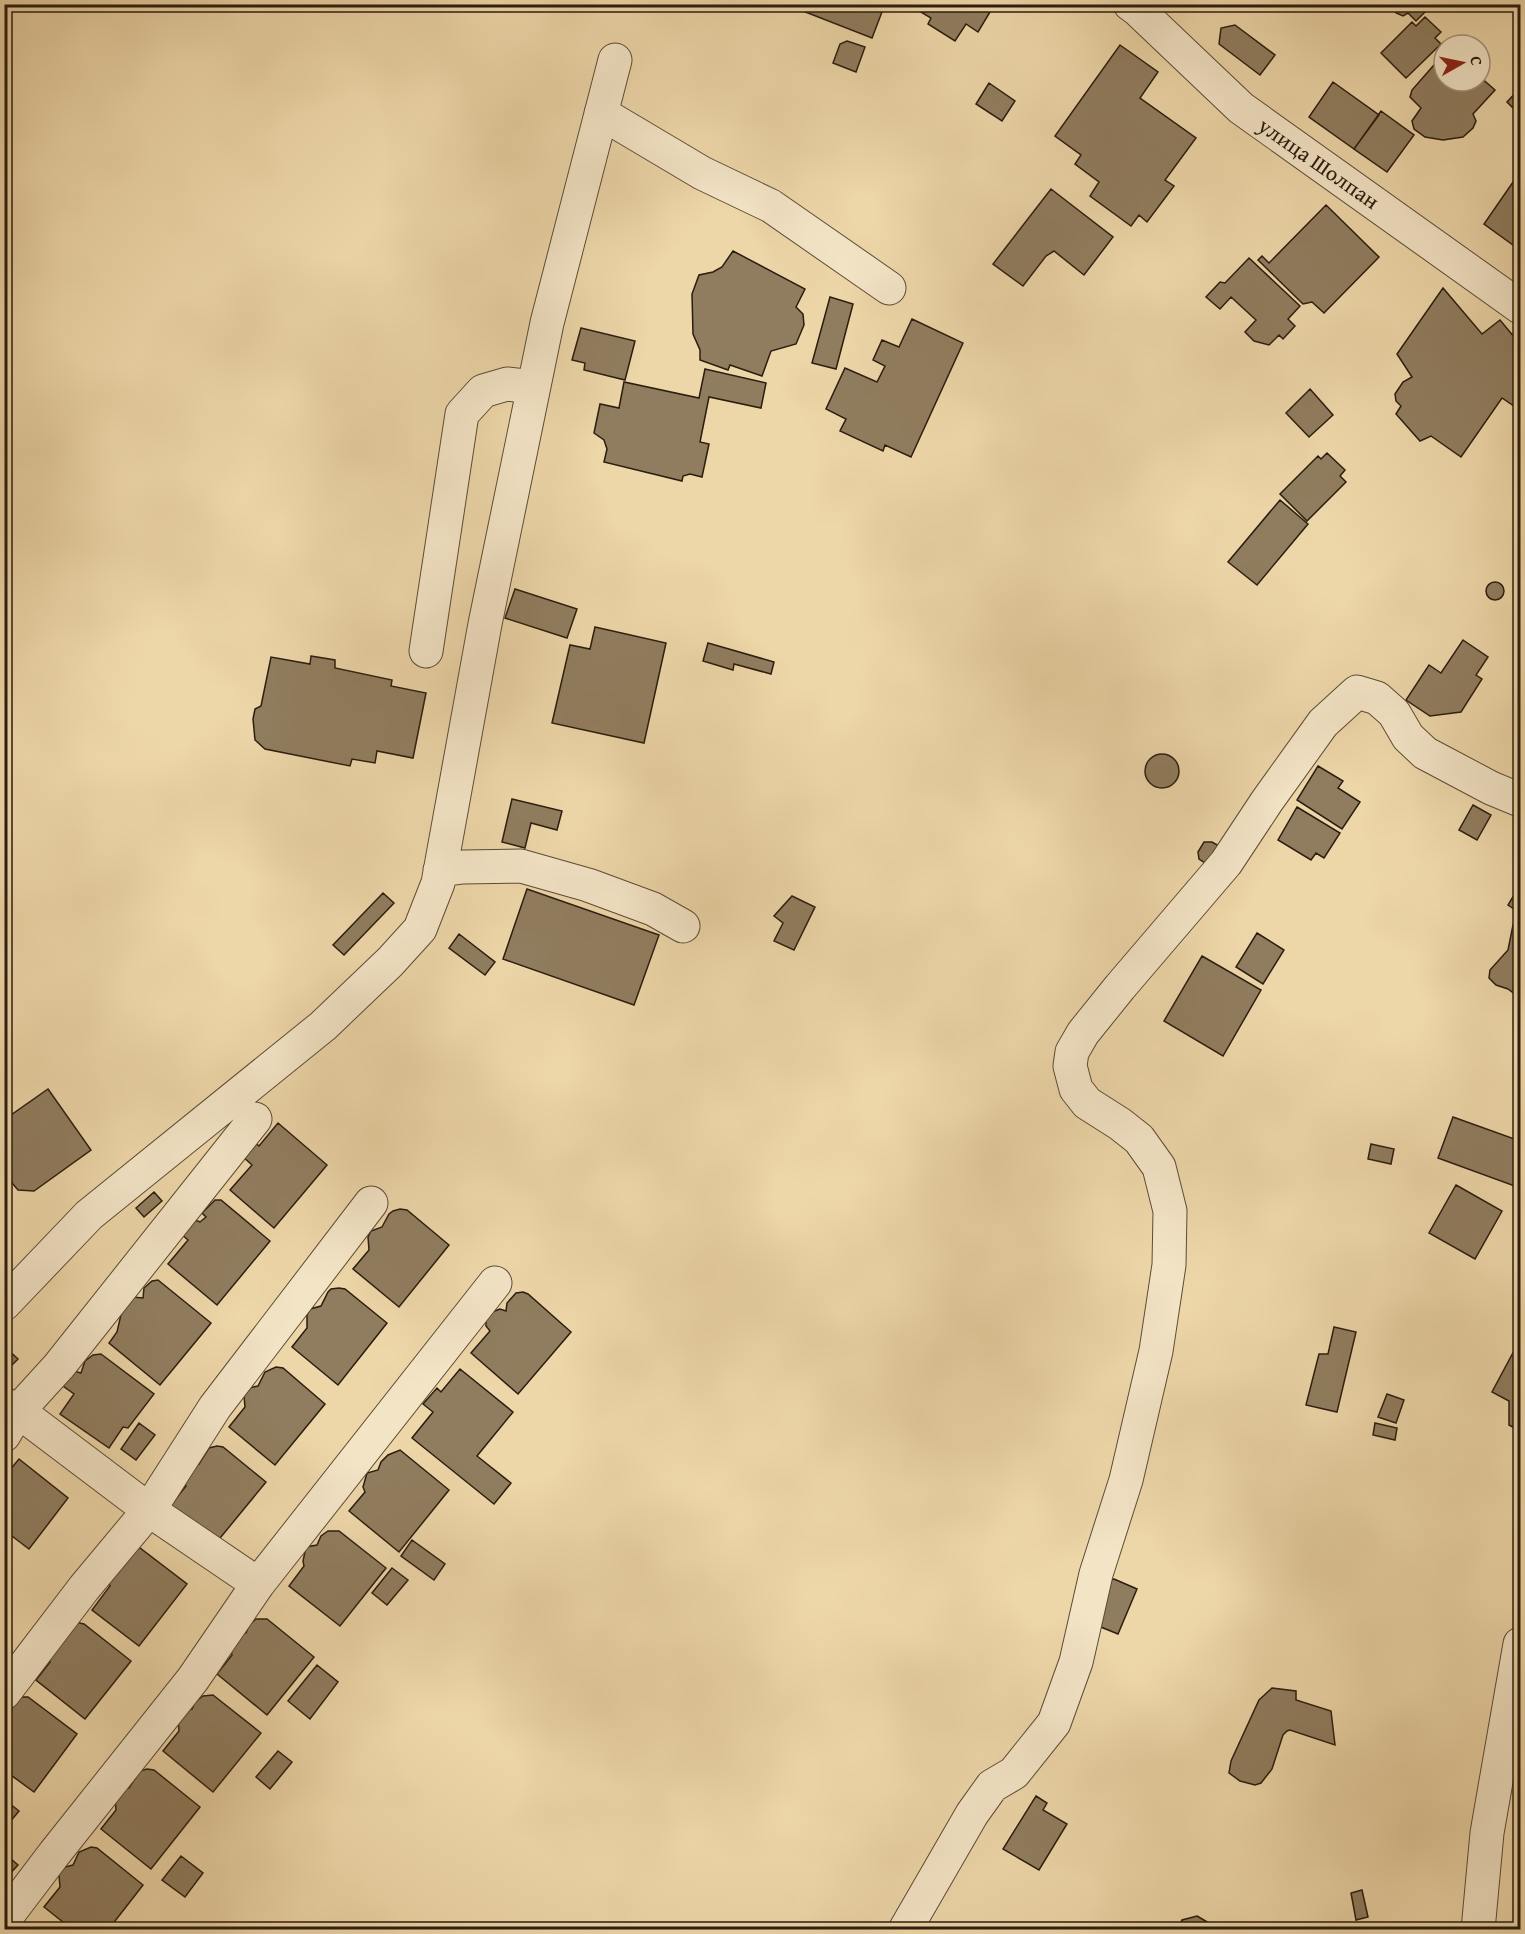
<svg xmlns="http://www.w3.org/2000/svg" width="1525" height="1934" font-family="'Gentium Book Plus',serif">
<rect width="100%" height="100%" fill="#edd6a8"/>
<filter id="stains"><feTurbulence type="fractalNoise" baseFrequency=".00333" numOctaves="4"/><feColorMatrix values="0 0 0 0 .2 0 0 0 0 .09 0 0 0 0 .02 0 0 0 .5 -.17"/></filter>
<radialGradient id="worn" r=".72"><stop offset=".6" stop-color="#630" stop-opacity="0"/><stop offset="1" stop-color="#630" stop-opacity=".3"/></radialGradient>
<path fill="#907d5f" stroke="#2b1d0f" stroke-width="1.5" d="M 785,4 L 885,4 L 872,38 Z
M 912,4 L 985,4 L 990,12 L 978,32 L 966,24 L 955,41 L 928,24 L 931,18 L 911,6 Z
M 1390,4 L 1433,4 L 1416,21 L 1408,13 L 1403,16 L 1396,13 Z
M 1425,17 L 1441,32 L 1435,38 L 1441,44 L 1406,78 L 1381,53 L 1412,22 L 1416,26 Z
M 1235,25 L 1275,55 L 1260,75 L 1219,44 L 1221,28 Z
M 847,41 L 865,47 L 856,72 L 833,63 L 840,44 Z
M 1120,45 L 1158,72 L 1140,98 L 1196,138 L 1165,180 L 1174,186 L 1147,222 L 1139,215 L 1131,226 L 1090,196 L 1099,182 L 1075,164 L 1081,155 L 1055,136 Z
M 1444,58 L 1444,81 L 1480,81 L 1480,77 L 1495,90 L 1473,114 L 1476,121 L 1473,128 L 1463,137 L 1443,140 L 1425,137 L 1414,129 L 1412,121 L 1421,108 L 1410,97 L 1412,90 L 1434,65 L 1439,64 Z
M 1333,82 L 1379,115 L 1354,149 L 1309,117 Z
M 989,83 L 1015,101 L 1002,121 L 976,104 Z
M 1520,88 L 1520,115 L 1507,102 Z
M 1381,111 L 1414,135 L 1387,172 L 1354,149 Z
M 1520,172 L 1520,250 L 1484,224 Z
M 1051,189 L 1113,237 L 1084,275 L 1054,251 L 1046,256 L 1023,286 L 993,264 Z
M 1326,205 L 1379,257 L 1324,313 L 1312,302 L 1303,304 L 1258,260 L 1262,256 L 1269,263 Z
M 733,251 L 805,289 L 796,307 L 803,314 L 804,325 L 796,344 L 771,351 L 762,376 L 730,365 L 728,370 L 700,360 L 700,350 L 693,334 L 692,294 L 699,275 L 713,272 L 722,267 Z
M 1249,258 L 1300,306 L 1288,319 L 1295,326 L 1283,339 L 1279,335 L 1269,345 L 1254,341 L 1245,332 L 1256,320 L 1231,297 L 1220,309 L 1206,297 L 1220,282 L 1225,283 Z
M 1443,288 L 1482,334 L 1500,320 L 1520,344 L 1520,410 L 1502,398 L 1461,457 L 1431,436 L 1420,441 L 1396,414 L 1401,406 L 1396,401 L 1395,394 L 1403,382 L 1412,377 L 1397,354 Z
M 830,297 L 853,304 L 836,369 L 812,363 Z
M 912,319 L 963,343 L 911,457 L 885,445 L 883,451 L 840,431 L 846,419 L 826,409 L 845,368 L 877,382 L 885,366 L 873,360 L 882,340 L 899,347 Z
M 581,328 L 635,341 L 625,380 L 584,370 L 585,363 L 572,360 Z
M 705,369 L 766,383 L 761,408 L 709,397 L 700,442 L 709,444 L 702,477 L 690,474 L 683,476 L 682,481 L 604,462 L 607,449 L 604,440 L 594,433 L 600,404 L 619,408 L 624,382 L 699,398 Z
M 1310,389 L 1333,415 L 1309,437 L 1286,413 Z
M 1327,453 L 1345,470 L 1340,476 L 1346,482 L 1307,521 L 1280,494 L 1318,456 L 1321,459 Z
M 1280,500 L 1308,524 L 1257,585 L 1228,562 Z
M1486 591a9 9 0 1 1 18 0a9 9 0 1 1-18 0Z
M 515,589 L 577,609 L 567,638 L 505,618 Z
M 595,627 L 666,643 L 644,743 L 552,723 L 570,645 L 590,649 Z
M 1463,640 L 1488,657 L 1476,675 L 1482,679 L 1461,712 L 1430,716 L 1406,700 L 1429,665 L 1441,673 Z
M 708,643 L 774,662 L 771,674 L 734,664 L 733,670 L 703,661 Z
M 311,656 L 335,660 L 335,668 L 392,680 L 391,686 L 426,693 L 413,758 L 377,751 L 375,763 L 352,759 L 350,766 L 265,749 L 255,740 L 253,719 L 255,709 L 261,706 L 271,657 L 310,664 Z
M1145 771a17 17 0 1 1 34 0a17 17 0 1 1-34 0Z
M 1318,766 L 1343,781 L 1338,788 L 1360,802 L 1342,829 L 1297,800 Z
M 512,799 L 562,811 L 557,830 L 531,823 L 525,848 L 502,842 Z
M 1473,805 L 1491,815 L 1477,840 L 1459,830 Z
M 1297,807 L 1340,833 L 1324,858 L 1316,853 L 1311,860 L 1278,840 Z
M 1204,842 L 1212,842 L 1219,846 L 1205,863 L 1199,859 L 1198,852 Z
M 1520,885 L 1520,998 L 1508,989 L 1496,985 L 1489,978 L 1490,970 L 1508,950 L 1513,925 L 1520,913 L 1508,905 Z
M 527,889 L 659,935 L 634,1005 L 503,959 Z
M 383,893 L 394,903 L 344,955 L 333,945 Z
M 792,896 L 815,907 L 794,950 L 774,941 L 783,923 L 774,916 Z
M 1257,933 L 1284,950 L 1263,984 L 1236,967 Z
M 459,934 L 495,962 L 485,975 L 449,948 Z
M 1202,956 L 1261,990 L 1223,1056 L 1164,1021 Z
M 48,1089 L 91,1150 L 34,1191 L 18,1190 L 12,1183 L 10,1171 L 4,1164 L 4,1120 Z
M 1453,1117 L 1517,1140 L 1520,1138 L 1520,1188 L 1438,1158 Z
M 278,1123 L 327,1165 L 274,1228 L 230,1190 L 252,1165 L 241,1155 L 253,1141 L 259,1146 Z
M 1371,1144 L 1394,1149 L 1391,1164 L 1368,1159 Z
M 1456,1185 L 1502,1211 L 1475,1259 L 1429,1233 Z
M 154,1192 L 162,1201 L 144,1217 L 136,1208 Z
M 215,1200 L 221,1200 L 270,1241 L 217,1305 L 168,1264 L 188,1240 L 181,1234 L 192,1219 L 200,1222 L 206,1217 L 202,1213 Z
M 400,1209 L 407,1210 L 449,1245 L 399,1307 L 353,1269 L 369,1250 L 368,1237 L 371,1231 L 382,1227 L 389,1214 L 393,1211 Z
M 158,1280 L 211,1323 L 160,1385 L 109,1343 L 117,1332 L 123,1306 L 132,1297 L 143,1298 L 144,1288 L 152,1281 Z
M 339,1288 L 345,1289 L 387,1323 L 338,1385 L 292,1347 L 307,1328 L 307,1315 L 310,1309 L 321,1306 L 328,1292 L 331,1289 Z
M 523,1292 L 528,1294 L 571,1332 L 518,1394 L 471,1353 L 490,1331 L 486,1326 L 486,1319 L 492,1312 L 500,1309 L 506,1311 L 507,1303 L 516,1293 Z
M 1334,1327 L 1356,1332 L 1337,1412 L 1306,1405 L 1319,1354 L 1328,1354 Z
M 4,1346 L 18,1359 L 4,1373 Z
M 1515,1349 L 1520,1352 L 1520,1431 L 1509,1425 L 1509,1401 L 1492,1392 Z
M 101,1354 L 154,1394 L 128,1428 L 123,1427 L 109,1448 L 60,1414 L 74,1394 L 63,1386 L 74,1371 L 81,1373 L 85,1361 L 93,1355 Z
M 276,1367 L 283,1368 L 325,1404 L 275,1465 L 229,1427 L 245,1407 L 244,1396 L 248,1388 L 258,1386 L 265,1372 Z
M 460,1369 L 513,1412 L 477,1456 L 511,1483 L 494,1504 L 412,1438 L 433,1412 L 423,1404 L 437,1388 L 441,1392 Z
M 1387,1394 L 1404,1400 L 1396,1423 L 1378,1417 Z
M 139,1423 L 155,1435 L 136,1460 L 121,1449 Z
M 1375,1423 L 1397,1428 L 1395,1440 L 1373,1435 Z
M 217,1446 L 223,1447 L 266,1482 L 216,1543 L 170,1506 L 186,1486 L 184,1481 L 195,1465 L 199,1464 L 209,1448 Z
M 400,1450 L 449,1490 L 399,1552 L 349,1511 L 365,1492 L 363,1487 L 367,1473 L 378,1470 L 381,1462 L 388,1455 Z
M 19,1459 L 68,1498 L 29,1549 L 4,1530 L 4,1477 Z
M 328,1531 L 339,1531 L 386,1568 L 340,1626 L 289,1586 L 304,1566 L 303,1561 L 306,1547 L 317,1545 L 321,1536 Z
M 412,1540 L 445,1564 L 434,1580 L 401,1556 Z
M 134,1547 L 140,1548 L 187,1584 L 139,1646 L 92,1610 L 110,1586 L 106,1577 Z
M 392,1568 L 408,1580 L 387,1605 L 372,1593 Z
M 1114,1579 L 1137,1589 L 1118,1634 L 1086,1621 L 1103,1582 Z
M 256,1619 L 267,1619 L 314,1657 L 267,1715 L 217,1674 L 232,1655 L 231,1650 L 241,1633 L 246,1633 L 249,1625 Z
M 75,1622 L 84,1624 L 131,1661 L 85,1719 L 36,1680 L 50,1662 L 49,1653 Z
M 317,1665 L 338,1682 L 310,1719 L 288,1701 Z
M 1272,1688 L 1296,1691 L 1296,1700 L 1331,1711 L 1335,1745 L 1290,1730 L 1287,1731 L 1283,1735 L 1272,1769 L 1261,1783 L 1255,1785 L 1240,1781 L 1229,1773 L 1231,1761 L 1259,1700 Z
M 213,1695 L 261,1733 L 213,1792 L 163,1751 L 179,1731 L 178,1719 L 187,1710 L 192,1709 L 195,1702 L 203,1696 Z
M 16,1697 L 28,1697 L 77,1734 L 34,1792 L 4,1770 L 4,1713 L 7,1713 L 12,1700 Z
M 278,1751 L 292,1762 L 270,1789 L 256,1777 Z
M 147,1769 L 154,1770 L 200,1807 L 151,1869 L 101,1829 L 116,1810 L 115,1798 L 125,1788 L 129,1788 L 140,1771 Z
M 1036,1796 L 1047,1803 L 1043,1810 L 1067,1824 L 1039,1870 L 1003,1849 Z
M 4,1799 L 19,1811 L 4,1829 Z
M 91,1847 L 97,1848 L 143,1885 L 108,1930 L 73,1930 L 44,1907 L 60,1887 L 59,1875 L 61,1868 L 73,1865 L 79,1852 Z
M 4,1853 L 18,1865 L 4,1880 Z
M 181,1856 L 203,1873 L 185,1897 L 162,1880 Z
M 1362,1890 L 1368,1917 L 1356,1920 L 1351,1893 Z
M 1197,1916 L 1221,1930 L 1177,1930 L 1182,1920 Z
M 33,1924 L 39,1924 L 45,1930 L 21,1930 L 25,1925 Z"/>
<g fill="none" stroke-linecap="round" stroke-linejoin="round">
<g stroke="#5c4b35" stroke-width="35">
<path id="minor" d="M 1130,4 L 1138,10 L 1241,108 L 1520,307
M 601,113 L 702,173 L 771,206 L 889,288
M 426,651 L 462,414 L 483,391 L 507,384 L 533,387
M 440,870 L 463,867 L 521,866 L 588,885 L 653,909 L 683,926
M 4,1304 L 89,1215 L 323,1026 L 390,962 L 420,929 L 438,883 L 485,624 L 547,323 L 615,60
M 4,1404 L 18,1411 L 149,1510 L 258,1584 L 495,1283
M 4,1435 L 18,1411 L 59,1366 L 255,1119
M 4,1693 L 84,1588 L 149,1510 L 215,1407 L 371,1203
M 4,1920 L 54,1854 L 193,1679 L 258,1584
M 905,1930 L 972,1814 L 992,1786 L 1014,1773 L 1054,1723 L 1076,1662 L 1096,1574 L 1126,1480 L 1156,1351 L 1169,1265 L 1170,1211 L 1159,1167 L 1139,1139 L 1120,1124 L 1087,1103 L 1076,1089 L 1070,1066 L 1072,1052 L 1083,1033 L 1120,987 L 1226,863 L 1267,801 L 1323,723 L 1357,692 L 1377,698 L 1394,713 L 1408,737 L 1425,753 L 1491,788 L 1520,800
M 1478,1930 L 1487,1833 L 1520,1644"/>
</g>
<use href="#minor" stroke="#f3e4c6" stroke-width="33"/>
</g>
<g text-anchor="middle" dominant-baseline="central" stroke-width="6" stroke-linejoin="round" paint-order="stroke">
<g font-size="22" fill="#2b1d0f" stroke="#f3e4c6">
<text transform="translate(1319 163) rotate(35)">улица Шолпан</text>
</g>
</g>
<rect width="1525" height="1934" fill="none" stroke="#edd6a8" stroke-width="24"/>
<rect x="6" y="6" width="1513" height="1922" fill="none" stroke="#2b1d0f" stroke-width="3"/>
<rect x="12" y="12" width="1501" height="1910" fill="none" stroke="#2b1d0f" stroke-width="1.5"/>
<g transform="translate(1462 63) rotate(81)"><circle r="28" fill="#f3e4c6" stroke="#a3947d" stroke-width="1.5"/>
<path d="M0-4.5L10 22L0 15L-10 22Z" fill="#8f2418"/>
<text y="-9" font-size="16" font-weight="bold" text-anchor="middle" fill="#2b1d0f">С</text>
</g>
<rect width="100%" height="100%" filter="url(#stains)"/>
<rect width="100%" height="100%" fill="url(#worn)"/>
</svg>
